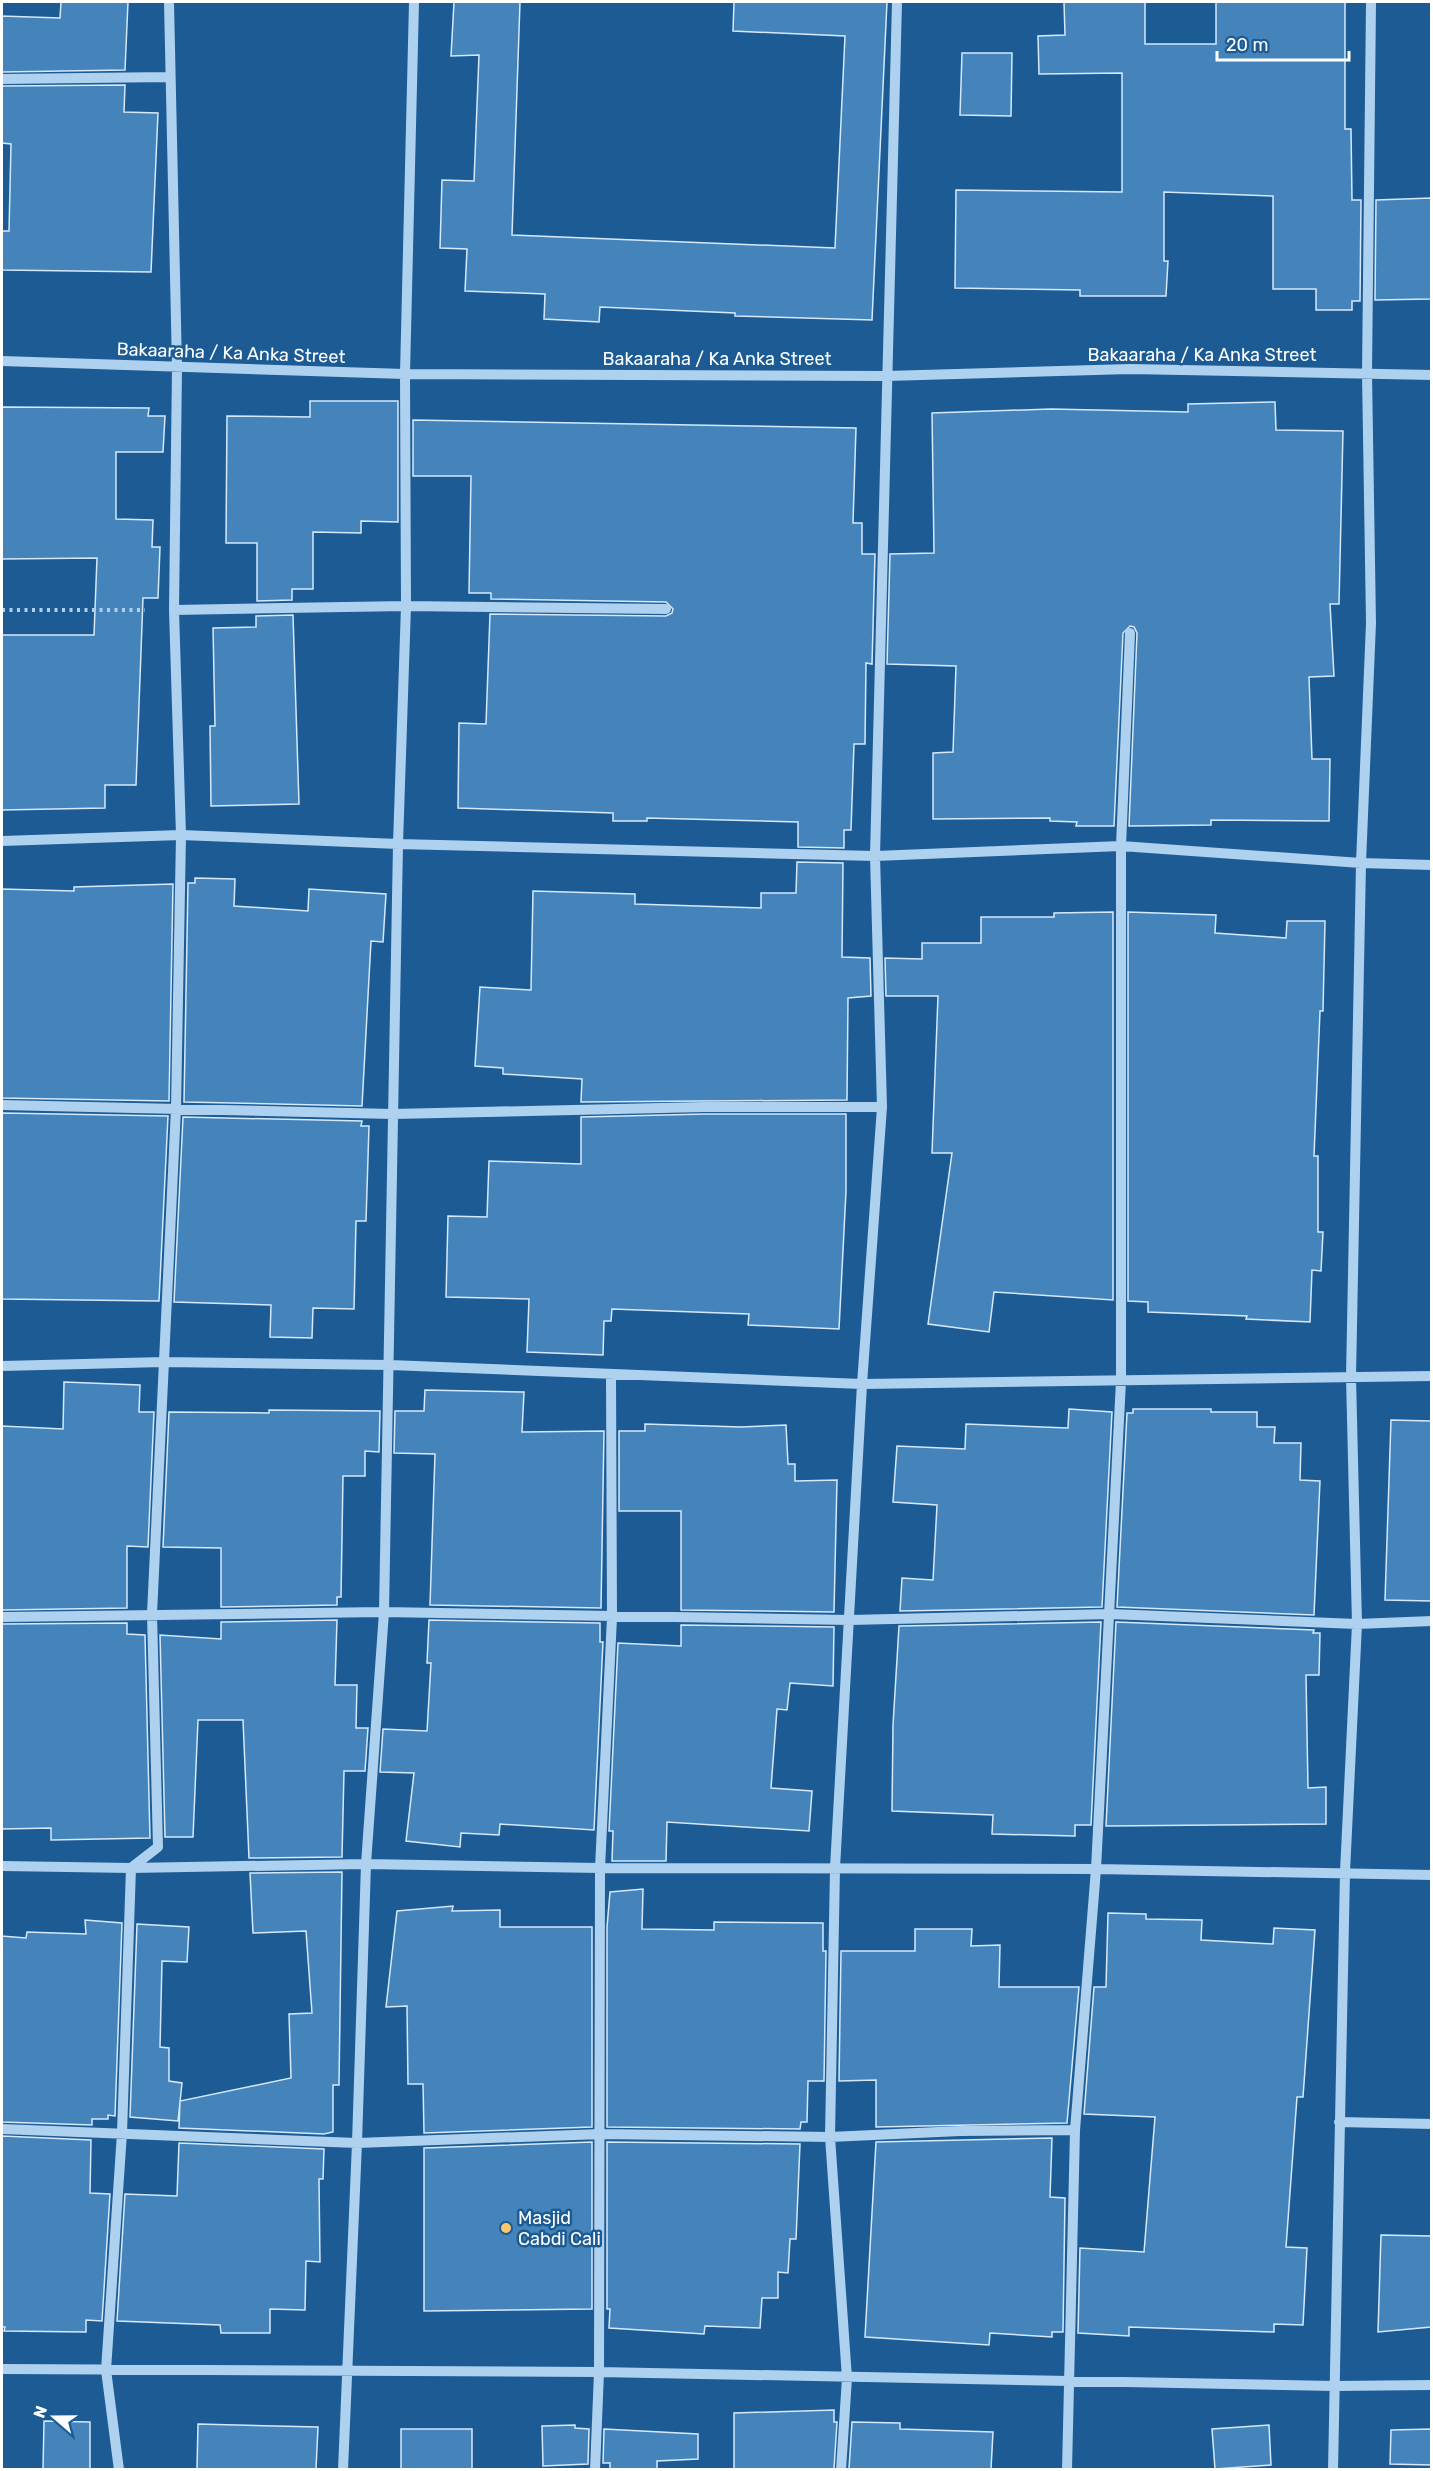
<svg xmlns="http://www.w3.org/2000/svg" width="1433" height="2471" font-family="Rubik,sans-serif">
<rect width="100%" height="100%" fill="#1c5b94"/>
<path fill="#4484bb" stroke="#d5e9fb" stroke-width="1.5" d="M 61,2 L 128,2 L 125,70 L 2,72 L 2,16 L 60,18 Z
M 454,2 L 520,2 L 512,235 L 835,248 L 845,36 L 733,31 L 734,2 L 887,2 L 872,320 L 735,316 L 735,313 L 600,307 L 599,322 L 544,319 L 545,294 L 465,291 L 467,249 L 440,248 L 442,180 L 474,181 L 479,55 L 451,56 Z
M 1064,2 L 1145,2 L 1145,44 L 1216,44 L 1216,2 L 1345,2 L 1345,129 L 1351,129 L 1352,200 L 1361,200 L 1360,301 L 1352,301 L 1352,310 L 1316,310 L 1316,289 L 1273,289 L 1273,196 L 1164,192 L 1164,261 L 1168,261 L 1166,296 L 1080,296 L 1080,290 L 955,288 L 956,190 L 1122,192 L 1122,73 L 1039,74 L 1038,36 L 1065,35 Z
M 962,53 L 1012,53 L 1011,116 L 960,115 Z
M 125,85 L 124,112 L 158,113 L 151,272 L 2,270 L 2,231 L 9,231 L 11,144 L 2,143 L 2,86 Z
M 1431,198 L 1431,299 L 1375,300 L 1376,200 Z
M 310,401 L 398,401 L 398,522 L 361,521 L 361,533 L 313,532 L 313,589 L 292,589 L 292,600 L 257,601 L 257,543 L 226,543 L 227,416 L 310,417 Z
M 1275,402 L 1276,430 L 1343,431 L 1339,604 L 1330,604 L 1334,676 L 1309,677 L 1312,759 L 1330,759 L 1329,821 L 1211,820 L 1211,825 L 1129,826 L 1137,633 L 1134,627 L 1130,626 L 1123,633 L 1114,826 L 1076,826 L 1077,822 L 1050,821 L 1050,818 L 933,819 L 933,753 L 953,752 L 956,666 L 887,664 L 890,554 L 934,553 L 932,413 L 1051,409 L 1188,412 L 1188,404 Z
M 2,407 L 149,408 L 148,416 L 165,416 L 163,452 L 116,452 L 116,519 L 153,520 L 152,547 L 160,547 L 158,598 L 143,598 L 136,785 L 105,785 L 105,808 L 2,810 L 2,635 L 94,635 L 97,558 L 2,559 Z
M 413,420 L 856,428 L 853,523 L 862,523 L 862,554 L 875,554 L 872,664 L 866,663 L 865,744 L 854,744 L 851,830 L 844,830 L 844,848 L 798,847 L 798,822 L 647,818 L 647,821 L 613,821 L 613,813 L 458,808 L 459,723 L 486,724 L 490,614 L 666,616 L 672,613 L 673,609 L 666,602 L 491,599 L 491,593 L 469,593 L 471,476 L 413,476 Z
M 293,615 L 299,804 L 211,806 L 210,726 L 215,726 L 213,628 L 256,627 L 256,616 Z
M 797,862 L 843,863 L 842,957 L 870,958 L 871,996 L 848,998 L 847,1100 L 581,1102 L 582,1079 L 503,1074 L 503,1068 L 475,1066 L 480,987 L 531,990 L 533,891 L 635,894 L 635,904 L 761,908 L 761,893 L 796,893 Z
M 195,878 L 235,879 L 234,906 L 308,911 L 309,889 L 386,894 L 383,942 L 371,941 L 362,1106 L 184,1102 L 188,883 L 195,883 Z
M 173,884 L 169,1101 L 2,1098 L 2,889 L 74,891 L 74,887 Z
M 1113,912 L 1113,1300 L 994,1292 L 989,1332 L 928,1324 L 952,1153 L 932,1153 L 938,996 L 886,996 L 885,958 L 922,959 L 922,943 L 981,943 L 981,917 L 1054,917 L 1054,913 Z
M 1128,912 L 1216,915 L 1215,933 L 1286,938 L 1287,921 L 1325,921 L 1323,1011 L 1320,1011 L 1314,1156 L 1318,1156 L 1318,1232 L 1323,1232 L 1321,1271 L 1312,1270 L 1310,1322 L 1246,1319 L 1247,1316 L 1148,1312 L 1148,1302 L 1128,1301 Z
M 2,1113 L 168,1116 L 159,1301 L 2,1299 Z
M 705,1114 L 846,1114 L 846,1191 L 839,1329 L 748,1325 L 749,1314 L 612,1309 L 611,1321 L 604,1321 L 603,1355 L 527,1352 L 529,1299 L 446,1297 L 448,1216 L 487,1217 L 489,1161 L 581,1164 L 581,1117 Z
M 183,1117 L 362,1121 L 361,1126 L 369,1126 L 366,1221 L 356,1221 L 354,1309 L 313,1308 L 312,1338 L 270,1337 L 271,1305 L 174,1302 Z
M 64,1382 L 140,1385 L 139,1412 L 154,1412 L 148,1547 L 127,1546 L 127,1608 L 2,1610 L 2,1426 L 63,1429 Z
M 425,1390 L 524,1392 L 522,1432 L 604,1431 L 601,1608 L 430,1605 L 435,1454 L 394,1453 L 395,1411 L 424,1411 Z
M 1069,1409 L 1112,1412 L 1102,1607 L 900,1611 L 902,1578 L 933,1580 L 937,1505 L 893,1502 L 897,1446 L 965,1449 L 966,1424 L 1068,1428 Z
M 1133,1409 L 1211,1409 L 1211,1412 L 1257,1412 L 1257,1427 L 1275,1427 L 1274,1443 L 1301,1443 L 1300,1480 L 1320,1481 L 1314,1615 L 1117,1607 L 1127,1413 L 1133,1413 Z
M 269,1410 L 380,1411 L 379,1452 L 365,1451 L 365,1476 L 343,1476 L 341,1597 L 337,1597 L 337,1605 L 221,1607 L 221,1548 L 163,1547 L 169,1412 L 269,1413 Z
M 1391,1420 L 1431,1421 L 1431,1601 L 1385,1600 Z
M 645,1424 L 741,1427 L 786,1425 L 788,1464 L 795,1464 L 795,1481 L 837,1480 L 834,1612 L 681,1610 L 681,1511 L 619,1511 L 619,1431 L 645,1431 Z
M 337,1620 L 335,1685 L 357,1685 L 356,1728 L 368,1728 L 365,1771 L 344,1771 L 342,1857 L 249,1858 L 243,1720 L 198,1720 L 193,1837 L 165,1837 L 160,1635 L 221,1639 L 221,1622 Z
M 429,1620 L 600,1623 L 600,1642 L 603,1642 L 594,1830 L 500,1824 L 499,1835 L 461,1833 L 460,1847 L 406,1841 L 414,1773 L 380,1772 L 383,1729 L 427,1731 L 431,1663 L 427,1663 Z
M 1101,1622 L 1091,1825 L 1075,1825 L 1075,1836 L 992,1834 L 993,1815 L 892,1811 L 893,1725 L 899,1626 Z
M 1116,1622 L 1314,1630 L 1313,1633 L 1320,1633 L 1319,1675 L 1306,1675 L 1308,1788 L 1326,1787 L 1326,1824 L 1106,1826 Z
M 127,1623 L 127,1634 L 145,1635 L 150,1838 L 51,1840 L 51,1828 L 2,1829 L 2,1624 Z
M 681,1625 L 834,1627 L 833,1686 L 790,1683 L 787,1710 L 777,1709 L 771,1788 L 812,1791 L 809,1831 L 667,1822 L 666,1861 L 612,1861 L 613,1831 L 609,1831 L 618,1643 L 681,1646 Z
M 342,1872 L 339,2085 L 333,2085 L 333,2132 L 324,2134 L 179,2128 L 180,2101 L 291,2078 L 289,2014 L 312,2013 L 306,1931 L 253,1933 L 250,1873 Z
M 643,1889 L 642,1929 L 714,1930 L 714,1922 L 823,1923 L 823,1951 L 826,1951 L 824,2081 L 808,2081 L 807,2122 L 801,2122 L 800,2129 L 607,2127 L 607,1927 L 610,1892 Z
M 453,1906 L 452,1911 L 500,1910 L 500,1927 L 592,1927 L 592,2127 L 424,2133 L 423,2084 L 408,2084 L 407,2006 L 386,2007 L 397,1911 Z
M 1108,1913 L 1146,1914 L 1146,1919 L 1202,1920 L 1201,1940 L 1273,1944 L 1274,1928 L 1315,1930 L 1303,2097 L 1297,2097 L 1286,2247 L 1307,2248 L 1303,2325 L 1274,2324 L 1274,2332 L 1129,2327 L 1129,2336 L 1078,2333 L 1080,2248 L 1144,2252 L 1155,2117 L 1084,2114 L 1094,1987 L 1106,1987 Z
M 85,1920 L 122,1923 L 115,2116 L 108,2115 L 108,2119 L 92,2119 L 92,2125 L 2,2122 L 2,1936 L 26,1938 L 27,1932 L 86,1934 Z
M 137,1924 L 189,1927 L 187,1962 L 162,1961 L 160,2047 L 169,2048 L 169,2081 L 182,2083 L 178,2121 L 130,2117 Z
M 915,1929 L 972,1929 L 971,1946 L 1000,1945 L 999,1987 L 1079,1987 L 1067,2123 L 876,2127 L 876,2080 L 839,2081 L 841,1951 L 915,1951 Z
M 2,2136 L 91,2140 L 90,2193 L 110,2194 L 102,2321 L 86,2320 L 86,2332 L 4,2331 L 5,2327 L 2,2327 Z
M 1052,2138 L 1050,2197 L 1065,2198 L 1063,2332 L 1052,2332 L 1052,2337 L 990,2333 L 989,2345 L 865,2337 L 876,2142 Z
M 592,2142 L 592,2309 L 424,2311 L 424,2148 Z
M 607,2142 L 800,2144 L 796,2239 L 790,2239 L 788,2273 L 778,2272 L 778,2298 L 762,2298 L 760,2328 L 705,2326 L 704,2334 L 609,2328 L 610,2309 L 607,2309 Z
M 179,2143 L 324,2149 L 323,2179 L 319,2179 L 320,2262 L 306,2261 L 305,2310 L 270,2309 L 270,2333 L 221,2333 L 220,2325 L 117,2321 L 125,2194 L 177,2196 Z
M 1381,2235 L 1431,2236 L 1431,2327 L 1378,2332 Z
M 834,2410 L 834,2422 L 837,2422 L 834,2469 L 734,2469 L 734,2413 Z
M 44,2421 L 90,2422 L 90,2469 L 43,2469 Z
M 852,2422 L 900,2423 L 900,2429 L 993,2432 L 991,2469 L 849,2469 Z
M 198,2424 L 318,2427 L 316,2469 L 197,2469 Z
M 575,2425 L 575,2428 L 589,2429 L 588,2464 L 543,2466 L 542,2426 Z
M 1269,2425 L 1271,2465 L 1215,2469 L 1212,2429 Z
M 401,2429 L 472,2429 L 472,2469 L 401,2469 Z
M 604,2429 L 698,2434 L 698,2459 L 657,2461 L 657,2469 L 610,2469 L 610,2463 L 603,2463 Z
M 1431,2429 L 1431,2465 L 1390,2464 L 1391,2430 Z"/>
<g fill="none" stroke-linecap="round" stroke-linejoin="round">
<path stroke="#aed1ef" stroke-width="4" stroke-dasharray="3 4.5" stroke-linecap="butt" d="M 2,610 L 145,610"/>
<path stroke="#aed1ef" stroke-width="10" d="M 2,79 L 170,77
M 2,361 L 405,374 L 886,376 L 1130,369 L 1432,375
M 174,610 L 406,606 L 666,609
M 2,841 L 181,835 L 398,844 L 875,856 L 1121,846 L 1361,863 L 1432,865
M 2,1105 L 393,1114 L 705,1107 L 882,1107
M 2,1366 L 164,1362 L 390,1365 L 862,1384 L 1432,1376
M 2,1617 L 384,1612 L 850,1620 L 1110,1614 L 1357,1624 L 1432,1621
M 2,1866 L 131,1868 L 366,1864 L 600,1868 L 1096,1869 L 1432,1875
M 1339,2122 L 1432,2124
M 2,2129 L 357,2143 L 601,2134 L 830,2137 L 960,2131 L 1075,2130
M 2,2369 L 599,2372 L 1334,2386 L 1432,2385
M 119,2470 L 106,2370 L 122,2133 L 131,1868 L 158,1847 L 152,1614 L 176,1108 L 181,835 L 174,610 L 177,368 L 169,2
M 343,2470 L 357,2143 L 366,1864 L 384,1612 L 398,844 L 406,606 L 405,374 L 414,2
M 595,2470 L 599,2372 L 600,1868 L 612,1617 L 611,1375
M 841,2470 L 847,2378 L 830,2137 L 835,1868 L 862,1384 L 882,1107 L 875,856 L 897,2
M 1067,2470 L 1075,2130 L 1096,1869 L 1121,1381 L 1121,846 L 1130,633
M 1333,2470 L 1345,1872 L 1357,1624 L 1351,1377 L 1361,863 L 1371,623 L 1367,373 L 1371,2"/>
</g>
<circle fill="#ffc86c" stroke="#1c5b94" stroke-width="2" cx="506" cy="2228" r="6"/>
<g text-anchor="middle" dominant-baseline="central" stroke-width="5" stroke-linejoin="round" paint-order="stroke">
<g font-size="18" fill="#fff" stroke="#1c5b94">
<text transform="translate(231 353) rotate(2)">Bakaaraha / Ka Anka Street</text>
<text x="1202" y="355">Bakaaraha / Ka Anka Street</text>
<text x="717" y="359">Bakaaraha / Ka Anka Street</text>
</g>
<g font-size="18" fill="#fff" stroke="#1c5b94" text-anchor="start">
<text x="518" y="2218">Masjid<tspan x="518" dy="21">Cabdi Cali</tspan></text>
</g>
</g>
<rect width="1433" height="2471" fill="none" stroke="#ffffff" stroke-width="6"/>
<g transform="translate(54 2417) rotate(290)" stroke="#1c5b94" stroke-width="4.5" paint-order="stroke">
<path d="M0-4.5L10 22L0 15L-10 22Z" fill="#ffffff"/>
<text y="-9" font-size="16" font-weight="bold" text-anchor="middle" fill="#ffffff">N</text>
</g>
<path d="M1217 51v9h132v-9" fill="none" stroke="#ffffff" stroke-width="3"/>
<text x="1226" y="51" font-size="18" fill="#ffffff" stroke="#1c5b94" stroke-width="4.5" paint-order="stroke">20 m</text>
</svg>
